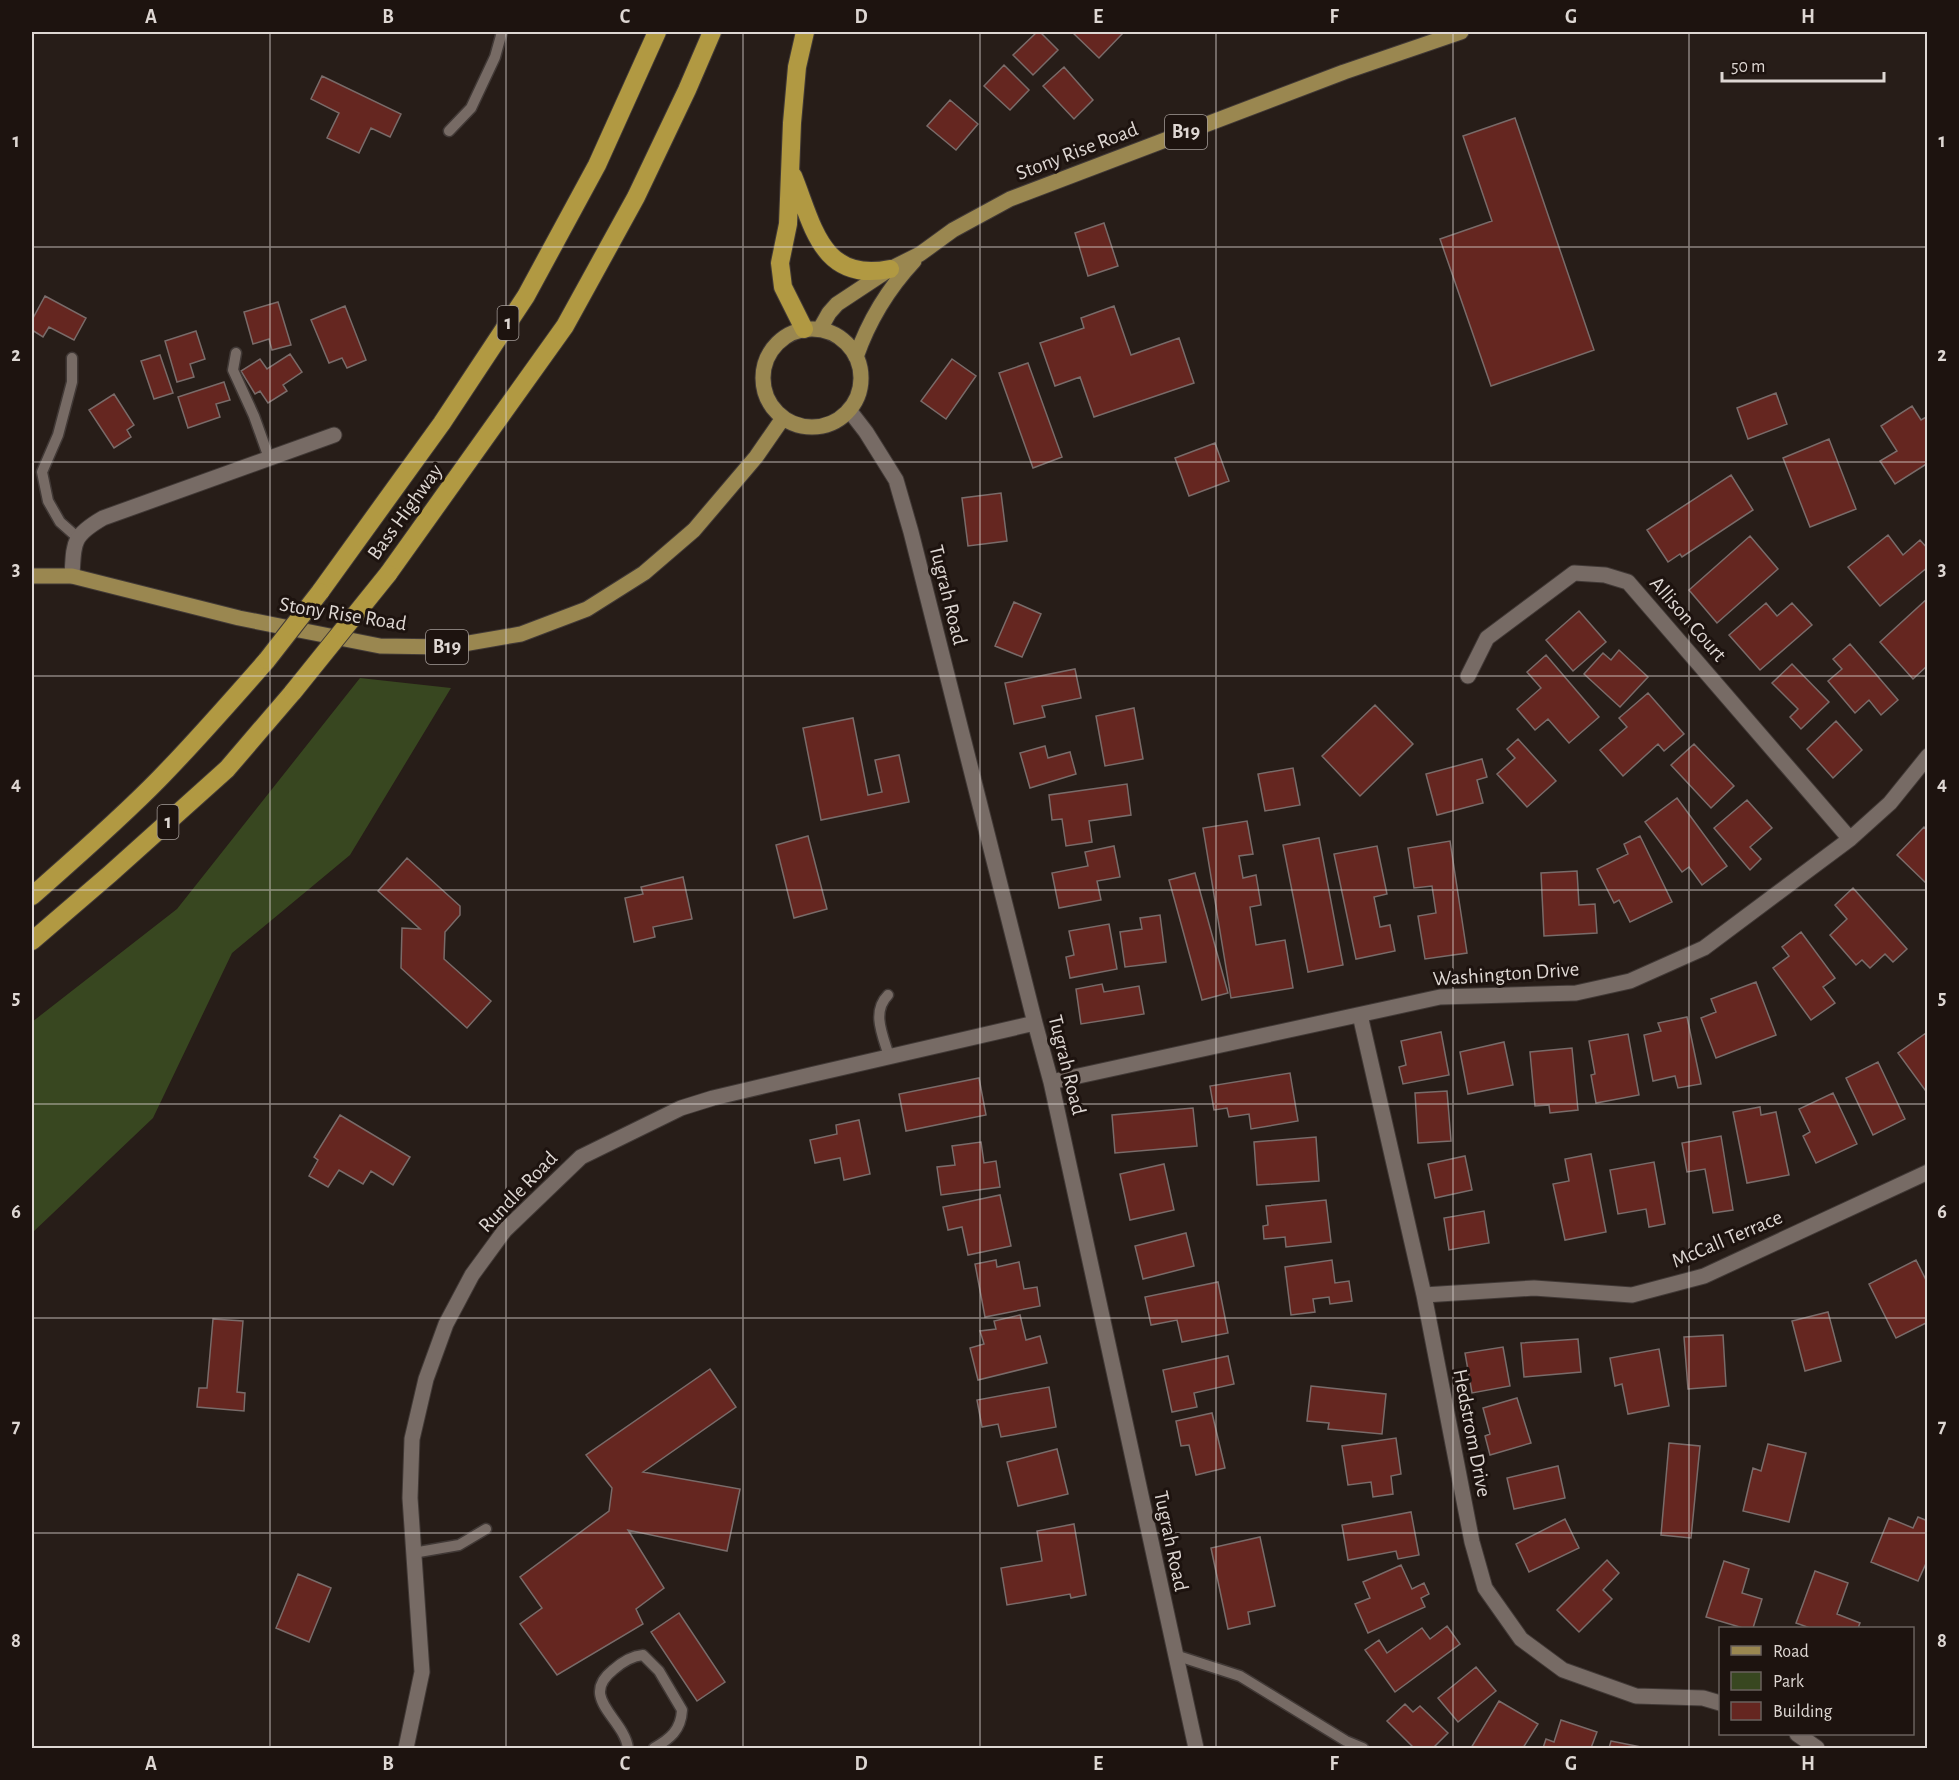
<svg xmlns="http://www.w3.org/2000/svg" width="1959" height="1780" font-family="'Alegreya Sans',sans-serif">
<rect width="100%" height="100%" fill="#271d18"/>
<path fill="#384720" d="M 360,678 L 451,688 L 350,855 L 232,953 L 153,1118 L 32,1233 L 32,1022 L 177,909 Z"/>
<path fill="#652620" stroke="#796b69" stroke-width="1.5" d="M 1037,32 L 1040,32 L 1058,50 L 1033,75 L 1013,55 Z
M 1072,32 L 1124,32 L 1099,58 Z
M 1004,65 L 1029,90 L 1010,110 L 984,86 Z
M 1064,67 L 1093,100 L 1074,119 L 1043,86 Z
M 322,76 L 401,114 L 390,137 L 371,128 L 359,153 L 327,138 L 339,113 L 311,99 Z
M 950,100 L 978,124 L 956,150 L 927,126 Z
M 1515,118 L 1594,350 L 1491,386 L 1440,239 L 1492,221 L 1463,136 Z
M 1104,223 L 1118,266 L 1088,276 L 1075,233 Z
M 45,296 L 86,318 L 74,340 L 49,327 L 43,337 L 32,330 L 32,320 Z
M 278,302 L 291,345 L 272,350 L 269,339 L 253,344 L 244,312 Z
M 345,306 L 366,360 L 347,368 L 342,358 L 329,363 L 311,320 Z
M 1114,306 L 1131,355 L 1179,338 L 1194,383 L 1094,417 L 1080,377 L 1055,386 L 1040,343 L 1084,328 L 1081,318 Z
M 196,331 L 205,359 L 190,364 L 194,377 L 177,382 L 165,341 Z
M 290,354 L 302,372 L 283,385 L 287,391 L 268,403 L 260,391 L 255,394 L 241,371 L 260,359 L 267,369 Z
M 160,355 L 173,393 L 154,399 L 141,361 Z
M 952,359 L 976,376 L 946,419 L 921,401 Z
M 1028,363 L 1062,457 L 1033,468 L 999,373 Z
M 224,382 L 230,400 L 216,404 L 220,417 L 188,428 L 178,397 Z
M 1776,393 L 1787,424 L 1748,439 L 1737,408 Z
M 114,394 L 134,425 L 127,430 L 131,437 L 114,448 L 89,410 Z
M 1912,406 L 1921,420 L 1928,416 L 1928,463 L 1895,484 L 1880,461 L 1897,451 L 1881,426 Z
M 1829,439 L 1856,509 L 1810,527 L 1783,458 Z
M 1215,443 L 1229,481 L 1189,496 L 1175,458 Z
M 1731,475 L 1753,510 L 1682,557 L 1680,554 L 1668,562 L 1647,530 Z
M 1001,493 L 1007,541 L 968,546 L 962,498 Z
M 1888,535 L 1903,555 L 1920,540 L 1928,549 L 1928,567 L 1880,606 L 1848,567 Z
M 1750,536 L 1778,569 L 1717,623 L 1689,590 Z
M 1928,598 L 1928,665 L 1913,679 L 1880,642 Z
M 1014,602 L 1041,614 L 1022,657 L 995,646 Z
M 1766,603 L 1777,616 L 1792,603 L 1812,625 L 1760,670 L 1729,635 Z
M 1579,611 L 1606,642 L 1573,671 L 1546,640 Z
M 1850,644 L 1898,700 L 1881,715 L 1869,700 L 1855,713 L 1828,681 L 1842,669 L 1833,659 Z
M 1619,650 L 1648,677 L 1620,707 L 1584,674 L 1603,653 L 1611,660 Z
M 1546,655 L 1599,717 L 1569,743 L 1548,719 L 1535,730 L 1517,709 L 1541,688 L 1527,672 Z
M 1792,664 L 1829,702 L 1801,729 L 1790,717 L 1798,709 L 1772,683 Z
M 1075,669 L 1081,698 L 1042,706 L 1045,717 L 1014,724 L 1005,683 Z
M 1648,693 L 1684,734 L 1664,751 L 1658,744 L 1623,776 L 1600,750 L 1627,727 L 1619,718 Z
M 1375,705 L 1413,744 L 1360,796 L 1322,756 Z
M 1134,708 L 1143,759 L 1105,766 L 1096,716 Z
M 853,718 L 868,795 L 882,792 L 875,760 L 899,755 L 909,802 L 821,820 L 803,728 Z
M 1836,721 L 1862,750 L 1833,778 L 1807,749 Z
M 1518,739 L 1556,781 L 1527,807 L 1497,774 L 1515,758 L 1507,749 Z
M 1694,744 L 1734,786 L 1711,808 L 1671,765 Z
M 1045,746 L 1048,758 L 1070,752 L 1076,774 L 1030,788 L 1020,753 Z
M 1482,759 L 1487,777 L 1477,780 L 1483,803 L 1437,815 L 1426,774 Z
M 1293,768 L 1300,805 L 1265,811 L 1258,774 Z
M 1127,784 L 1131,815 L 1089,821 L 1092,842 L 1066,846 L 1062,819 L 1052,820 L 1049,795 Z
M 1677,798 L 1727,866 L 1702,885 L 1689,867 L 1682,872 L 1645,822 Z
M 1747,800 L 1772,828 L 1750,847 L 1761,859 L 1750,870 L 1714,828 Z
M 1247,821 L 1253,854 L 1239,856 L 1243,878 L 1256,875 L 1261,905 L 1250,907 L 1256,945 L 1285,940 L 1293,988 L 1231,998 L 1203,828 Z
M 1924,827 L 1928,831 L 1928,885 L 1897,855 Z
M 808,836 L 827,909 L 794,918 L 776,845 Z
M 1640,836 L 1672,902 L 1630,922 L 1619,900 L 1614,903 L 1597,869 L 1628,854 L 1624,844 Z
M 1319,838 L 1343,965 L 1308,972 L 1283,845 Z
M 1450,841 L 1467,953 L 1425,959 L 1418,916 L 1436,913 L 1432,886 L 1414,888 L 1408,848 Z
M 1114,846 L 1120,877 L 1097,881 L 1101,900 L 1059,908 L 1052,873 L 1088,866 L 1085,852 Z
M 1377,846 L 1387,894 L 1374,897 L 1380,927 L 1390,925 L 1395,951 L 1356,959 L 1334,854 Z
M 407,858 L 460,906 L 460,915 L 445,932 L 444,959 L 491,1001 L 467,1028 L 401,968 L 402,928 L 420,929 L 378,891 Z
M 1577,871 L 1579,905 L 1595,904 L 1597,933 L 1544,936 L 1541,873 Z
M 1195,873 L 1228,993 L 1202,1000 L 1169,880 Z
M 683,877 L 692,919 L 653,927 L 655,937 L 634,942 L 625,898 L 643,894 L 641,887 Z
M 1853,888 L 1907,949 L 1893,962 L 1885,954 L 1870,968 L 1862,960 L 1856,965 L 1830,935 L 1847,919 L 1835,905 Z
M 1160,915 L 1166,962 L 1125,967 L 1120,932 L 1142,929 L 1140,918 Z
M 1109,924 L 1117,969 L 1070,978 L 1066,957 L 1074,955 L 1069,931 Z
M 1801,932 L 1835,978 L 1823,987 L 1835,1003 L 1811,1020 L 1773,968 L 1789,956 L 1782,947 Z
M 1756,982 L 1776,1035 L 1716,1058 L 1701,1018 L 1716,1012 L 1711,999 Z
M 1102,984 L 1104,992 L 1139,986 L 1144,1014 L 1081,1024 L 1076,989 Z
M 1687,1017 L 1701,1084 L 1678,1088 L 1675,1076 L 1653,1081 L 1644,1035 L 1661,1031 L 1658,1023 Z
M 1441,1032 L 1449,1075 L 1403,1084 L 1399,1067 L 1406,1065 L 1401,1041 Z
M 1926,1033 L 1928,1036 L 1928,1094 L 1898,1053 Z
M 1628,1034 L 1639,1095 L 1596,1103 L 1591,1075 L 1595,1074 L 1589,1041 Z
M 1504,1042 L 1513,1085 L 1468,1094 L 1460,1052 Z
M 1572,1048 L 1578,1110 L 1550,1113 L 1549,1105 L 1535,1106 L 1530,1052 Z
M 1878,1062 L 1905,1119 L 1873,1135 L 1846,1078 Z
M 1290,1073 L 1298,1121 L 1251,1129 L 1249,1114 L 1229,1117 L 1227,1108 L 1214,1110 L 1210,1086 Z
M 979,1078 L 986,1115 L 906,1131 L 899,1094 Z
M 1447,1091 L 1451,1141 L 1418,1143 L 1415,1093 Z
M 1833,1093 L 1857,1144 L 1816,1163 L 1803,1136 L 1810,1132 L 1799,1109 Z
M 1760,1107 L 1761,1115 L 1776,1112 L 1789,1175 L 1747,1183 L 1733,1112 Z
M 1193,1108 L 1197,1146 L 1115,1153 L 1112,1115 Z
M 340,1115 L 410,1157 L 393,1185 L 371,1171 L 363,1184 L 339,1170 L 328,1187 L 309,1176 L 318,1160 L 314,1157 Z
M 859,1120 L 870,1174 L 844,1180 L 840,1158 L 815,1163 L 810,1140 L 837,1134 L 836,1125 Z
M 1721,1136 L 1733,1210 L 1713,1213 L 1705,1169 L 1687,1172 L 1682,1143 Z
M 1316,1137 L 1319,1181 L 1257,1185 L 1254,1142 Z
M 981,1142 L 984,1163 L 996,1161 L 1000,1187 L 941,1195 L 937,1167 L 955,1165 L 952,1146 Z
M 1591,1154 L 1606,1232 L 1565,1240 L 1553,1184 L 1569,1181 L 1565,1159 Z
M 1465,1156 L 1472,1190 L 1435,1198 L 1428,1164 Z
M 1654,1162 L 1665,1224 L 1649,1227 L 1646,1209 L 1618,1214 L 1610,1170 Z
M 1164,1164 L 1174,1210 L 1130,1220 L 1120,1174 Z
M 1000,1195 L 1011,1246 L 968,1255 L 962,1227 L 948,1230 L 943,1207 Z
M 1326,1200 L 1331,1242 L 1286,1247 L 1285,1237 L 1264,1239 L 1263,1226 L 1268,1225 L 1266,1206 Z
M 1484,1211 L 1489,1243 L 1449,1250 L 1444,1218 Z
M 1186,1233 L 1194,1266 L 1143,1279 L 1135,1246 Z
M 996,1260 L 997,1267 L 1019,1262 L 1024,1289 L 1037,1287 L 1040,1306 L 985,1317 L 975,1264 Z
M 1332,1260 L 1335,1283 L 1349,1281 L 1352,1301 L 1330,1304 L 1329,1297 L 1313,1299 L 1315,1312 L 1291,1315 L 1285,1267 Z
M 1916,1260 L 1928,1284 L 1928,1322 L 1896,1338 L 1869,1284 Z
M 1218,1282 L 1228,1333 L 1182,1342 L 1177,1320 L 1151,1325 L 1145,1297 Z
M 1828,1312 L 1841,1361 L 1805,1371 L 1792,1321 Z
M 1020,1315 L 1026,1340 L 1040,1336 L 1047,1363 L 978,1380 L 970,1348 L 984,1344 L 980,1331 L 996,1329 L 994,1321 Z
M 213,1319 L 243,1321 L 237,1392 L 245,1393 L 244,1411 L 197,1407 L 199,1388 L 207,1388 Z
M 1723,1335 L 1726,1386 L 1688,1389 L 1684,1337 Z
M 1578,1339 L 1581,1372 L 1524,1377 L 1521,1343 Z
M 1503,1347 L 1510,1386 L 1472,1393 L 1465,1353 Z
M 1659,1349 L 1669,1406 L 1628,1414 L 1622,1384 L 1615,1386 L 1610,1358 Z
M 1228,1356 L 1234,1384 L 1194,1393 L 1197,1407 L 1172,1412 L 1163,1370 Z
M 710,1369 L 736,1407 L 643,1472 L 740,1489 L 727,1551 L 628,1530 L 664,1588 L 636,1609 L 643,1624 L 557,1675 L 520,1624 L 542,1608 L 520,1577 L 609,1511 L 612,1488 L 586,1455 Z
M 1311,1386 L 1386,1394 L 1382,1434 L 1328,1429 L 1329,1423 L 1307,1421 Z
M 1049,1387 L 1056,1427 L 1001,1437 L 998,1424 L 982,1427 L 977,1400 Z
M 1517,1398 L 1531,1443 L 1490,1455 L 1485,1436 L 1490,1434 L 1483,1408 Z
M 1212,1413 L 1225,1468 L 1196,1475 L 1189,1445 L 1181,1446 L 1176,1421 Z
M 1396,1438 L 1401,1474 L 1391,1476 L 1393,1494 L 1373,1497 L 1371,1482 L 1348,1485 L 1342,1446 Z
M 1669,1443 L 1700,1446 L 1691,1538 L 1661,1535 Z
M 1768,1444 L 1806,1453 L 1789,1522 L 1743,1511 L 1753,1468 L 1761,1471 Z
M 1057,1449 L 1068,1494 L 1018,1506 L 1007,1462 Z
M 1558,1466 L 1565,1498 L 1514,1509 L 1507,1478 Z
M 1411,1512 L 1419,1555 L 1398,1559 L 1396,1551 L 1348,1560 L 1342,1525 Z
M 1918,1517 L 1928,1521 L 1928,1559 L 1918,1581 L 1871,1562 L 1889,1518 L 1913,1528 Z
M 1565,1519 L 1579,1548 L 1529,1572 L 1516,1544 Z
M 1074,1524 L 1086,1595 L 1071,1598 L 1070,1594 L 1007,1605 L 1001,1568 L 1042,1561 L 1037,1531 Z
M 1260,1537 L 1275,1606 L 1248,1612 L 1250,1624 L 1228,1629 L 1211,1548 Z
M 1607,1560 L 1619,1573 L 1603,1590 L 1612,1599 L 1579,1632 L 1557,1610 Z
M 1724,1561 L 1749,1569 L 1742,1593 L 1762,1599 L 1753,1628 L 1743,1628 L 1706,1617 Z
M 1401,1565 L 1412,1589 L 1424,1583 L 1429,1594 L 1421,1598 L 1425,1607 L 1368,1633 L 1355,1604 L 1370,1598 L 1363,1582 Z
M 1815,1571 L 1848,1583 L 1837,1614 L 1860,1623 L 1858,1628 L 1810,1628 L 1796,1623 Z
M 298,1574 L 331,1588 L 309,1642 L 276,1628 Z
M 679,1613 L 725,1682 L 697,1701 L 651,1632 Z
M 1447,1626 L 1460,1644 L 1395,1692 L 1365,1650 L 1379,1640 L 1387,1653 L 1422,1628 L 1430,1639 Z
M 1476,1667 L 1496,1691 L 1458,1722 L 1438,1698 Z
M 1499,1701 L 1538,1724 L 1523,1748 L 1471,1748 Z
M 1405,1704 L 1413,1712 L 1420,1706 L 1448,1733 L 1433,1748 L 1414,1748 L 1387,1721 Z
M 1561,1720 L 1597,1732 L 1591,1748 L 1543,1748 L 1546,1739 L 1554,1742 Z
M 1611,1741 L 1646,1748 L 1609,1748 Z"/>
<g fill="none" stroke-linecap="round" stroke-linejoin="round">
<g stroke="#413936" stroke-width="13">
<path id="lane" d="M 449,131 L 471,108 L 495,57 L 502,32
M 236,353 L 233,370 L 254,416 L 269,458
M 72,358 L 72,382 L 58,435 L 42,472 L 48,501 L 60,522 L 78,538
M 888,995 C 871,1012 883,1036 889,1056
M 413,1553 L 459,1545 L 486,1529
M 1175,1655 L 1240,1676 L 1346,1741 L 1363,1748
M 628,1748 C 624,1718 578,1698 613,1670 C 622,1662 631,1656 643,1655 L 659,1671 L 682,1710 C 681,1730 670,1739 654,1748"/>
</g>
<g stroke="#413936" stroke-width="17">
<path id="street" d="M 849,410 L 866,432 L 896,480 L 911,532 L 1035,1023 L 1051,1082 L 1196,1748
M 72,576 C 74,542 72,536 103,518 L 334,435
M 1468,676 L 1487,638 L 1574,573 L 1605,575 L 1628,582 L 1850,839
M 1360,1015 L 1424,1295 L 1472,1542 L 1485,1588 L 1521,1639 L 1563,1670 L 1636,1696 L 1703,1698 L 1720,1703
M 1051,1082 L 1440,997 L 1576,993 L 1630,981 L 1704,948 L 1850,839 L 1890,803 L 1928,756
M 1424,1295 L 1534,1288 L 1632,1295 L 1704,1276 L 1928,1172
M 1797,1734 L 1817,1748
M 406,1748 L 422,1672 L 410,1498 L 412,1439 L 426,1379 L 446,1324 L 472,1275 L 505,1230 L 581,1157 L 681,1108 L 713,1098 L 810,1075 L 1035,1023"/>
</g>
<g stroke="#413936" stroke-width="17">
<path id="primary" d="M 820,329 L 829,313 L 837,304 L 890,269 L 920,254 L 953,230 L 1010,199 L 1344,72 L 1461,32
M763 378a49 49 0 1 1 98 0a49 49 0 1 1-98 0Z
M 856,357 C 869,320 887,290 914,261
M 32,576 L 72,576 L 239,618 L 380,646 L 446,647 L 521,634 L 587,609 L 644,573 L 694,530 L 756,457 L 783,418"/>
</g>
<g stroke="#413936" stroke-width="20">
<path id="highway" d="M 793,176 C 813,225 821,283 890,269
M 804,329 L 783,287 L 780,263 L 788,224 L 792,123 L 797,67 L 805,32
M 388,574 L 565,326 L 636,197 L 687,90 L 712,32
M 320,592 L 442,423 L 526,296 L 597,165 L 657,32
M 32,896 C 75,858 119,820 159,779 C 197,740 232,700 267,660
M 32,941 L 110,874 L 227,769 L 293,692"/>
</g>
<use href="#lane" stroke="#776b65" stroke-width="10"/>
<use href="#street" stroke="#776b65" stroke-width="15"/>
<use href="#primary" stroke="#9a8750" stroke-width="15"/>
<use href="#highway" stroke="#b19942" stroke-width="18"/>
<g stroke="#413936" stroke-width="20" stroke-linecap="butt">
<path id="highway-bridge" d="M 267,660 L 320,592
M 293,692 L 388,574"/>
</g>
<use href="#highway-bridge" stroke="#b19942" stroke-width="18"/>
</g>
<path fill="none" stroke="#ded7d3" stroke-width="1.5" stroke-opacity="0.55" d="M 270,32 L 270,1748M 506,32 L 506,1748M 743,32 L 743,1748M 980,32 L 980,1748M 1216,32 L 1216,1748M 1453,32 L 1453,1748M 1689,32 L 1689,1748M 32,247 L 1928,247M 32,462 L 1928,462M 32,676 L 1928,676M 32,890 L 1928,890M 32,1104 L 1928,1104M 32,1318 L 1928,1318M 32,1533 L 1928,1533"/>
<g text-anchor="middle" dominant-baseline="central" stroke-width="6" stroke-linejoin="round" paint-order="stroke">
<g fill="#1d130f" stroke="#a49c98" stroke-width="1.5">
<rect x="1165" y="115" width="42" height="34" rx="4.5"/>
<rect x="497.5" y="306" width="21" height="34" rx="4.5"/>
<rect x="426" y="630" width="42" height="34" rx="4.5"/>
<rect x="157.5" y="805" width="21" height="34" rx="4.5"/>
</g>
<g font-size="20" font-weight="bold" fill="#ded7d3">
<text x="1186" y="132">B19</text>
<text x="508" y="323">1</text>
<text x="447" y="647">B19</text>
<text x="168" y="822">1</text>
</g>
<g font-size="21" fill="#ded7d3" stroke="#1d130f">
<text transform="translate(1077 151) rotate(-21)">Stony Rise Road</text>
<text transform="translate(405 512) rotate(-54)">Bass Highway</text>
<text transform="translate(948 595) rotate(76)">Tugrah Road</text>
<text transform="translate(343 614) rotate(9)">Stony Rise Road</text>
<text transform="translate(1688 619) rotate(49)">Allison Court</text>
<text transform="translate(1506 974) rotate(-4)">Washington Drive</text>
<text transform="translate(1067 1065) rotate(76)">Tugrah Road</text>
<text transform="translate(518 1192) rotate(-46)">Rundle Road</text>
<text transform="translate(1727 1239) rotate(-23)">McCall Terrace</text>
<text transform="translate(1472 1433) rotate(79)">Hedstrom Drive</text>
<text transform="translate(1171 1541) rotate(78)">Tugrah Road</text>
</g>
</g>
<rect width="1959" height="1780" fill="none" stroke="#1d130f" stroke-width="66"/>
<rect x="1719" y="1627" width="195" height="108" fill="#1d130f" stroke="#6a615d" stroke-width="1.5"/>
<rect x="1731" y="1646" width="30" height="9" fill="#9a8750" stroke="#6a615d" stroke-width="1.5"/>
<text x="1773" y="1657" font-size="18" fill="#ded7d3">Road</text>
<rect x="1731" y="1672" width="30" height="18" fill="#384720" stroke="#6a615d" stroke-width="1.5"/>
<text x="1773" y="1687" font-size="18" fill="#ded7d3">Park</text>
<rect x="1731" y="1702" width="30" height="18" fill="#652620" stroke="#6a615d" stroke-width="1.5"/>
<text x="1773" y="1717" font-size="18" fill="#ded7d3">Building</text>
<path d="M1722 72v9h162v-9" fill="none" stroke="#ded7d3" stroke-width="3"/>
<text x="1731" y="72" font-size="18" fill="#ded7d3" stroke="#1d130f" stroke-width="4.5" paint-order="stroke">50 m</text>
<rect x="33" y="33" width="1893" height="1714" fill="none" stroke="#ded7d3" stroke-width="2"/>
<g font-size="20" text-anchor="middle" font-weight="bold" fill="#ded7d3">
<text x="151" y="23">A</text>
<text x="388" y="23">B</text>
<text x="625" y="23">C</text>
<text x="861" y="23">D</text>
<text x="1098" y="23">E</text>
<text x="1334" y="23">F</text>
<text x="1571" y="23">G</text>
<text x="1808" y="23">H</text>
<text x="16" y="147">1</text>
<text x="1942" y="147">1</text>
<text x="16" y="361">2</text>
<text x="1942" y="361">2</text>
<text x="16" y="575">3</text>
<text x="1942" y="575">3</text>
<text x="16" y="790">4</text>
<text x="1942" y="790">4</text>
<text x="16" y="1004">5</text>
<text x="1942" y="1004">5</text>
<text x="16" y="1218">6</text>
<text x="1942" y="1218">6</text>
<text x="16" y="1432">7</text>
<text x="1942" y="1432">7</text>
<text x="16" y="1647">8</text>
<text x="1942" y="1647">8</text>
<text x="151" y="1770">A</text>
<text x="388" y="1770">B</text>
<text x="625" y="1770">C</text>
<text x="861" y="1770">D</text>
<text x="1098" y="1770">E</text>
<text x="1334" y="1770">F</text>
<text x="1571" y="1770">G</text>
<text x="1808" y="1770">H</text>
</g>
</svg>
